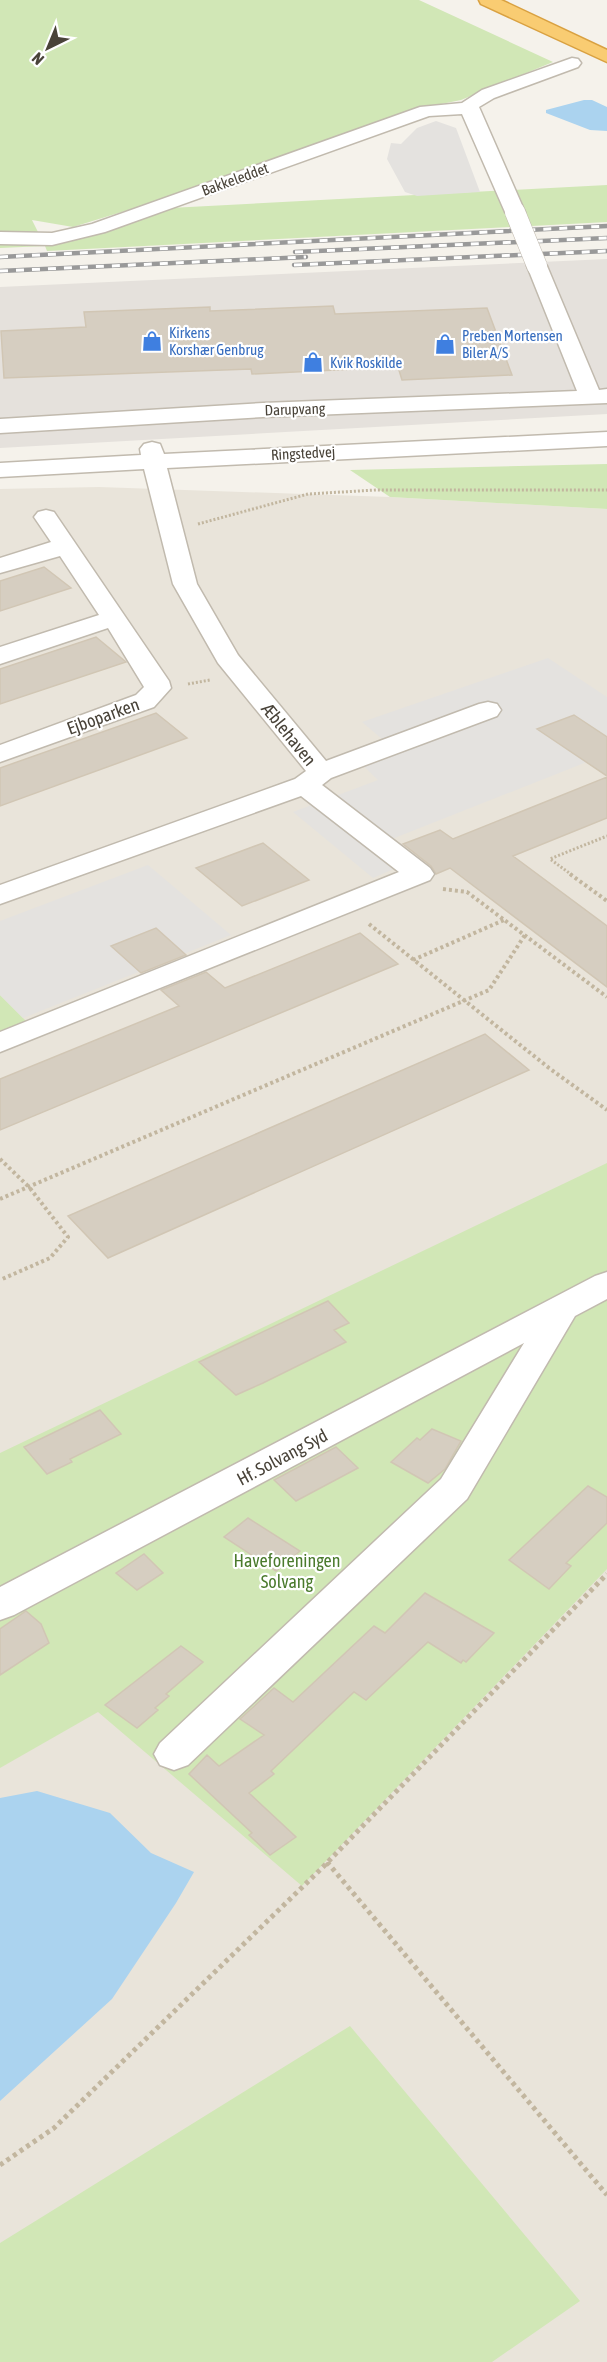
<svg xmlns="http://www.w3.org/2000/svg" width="607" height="2362" font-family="'Asap Condensed',sans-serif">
<rect width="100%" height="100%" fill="#f5f2eb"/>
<path fill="#e9e4da" d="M 99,487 L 390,497 L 607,509 L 607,2362 L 0,2362 L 0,489 Z"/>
<path fill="#e5e1dc" d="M 607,259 L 607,414 L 0,448 L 0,287 Z"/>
<path fill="#d1e7b6" d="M 0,0 L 419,0 L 553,62 L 461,100 L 421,108 L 193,190 L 73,227 L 32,220 L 45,246 L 97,234 L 170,208 L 607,185 L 607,222 L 47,251 L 45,246 L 0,248 Z
M 607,464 L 607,509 L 390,497 L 350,470 Z
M 0,995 L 26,1021 L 0,1031 Z
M 607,1163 L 607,1569 L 302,1886 L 98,1712 L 0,1768 L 0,1453 Z
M 350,2026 L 580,2301 L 492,2362 L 0,2362 L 0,2243 Z"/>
<path fill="#e4e2df" d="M 436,121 L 456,128 L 480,192 L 417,196 L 405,192 L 387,159 L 391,143 L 401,144 L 417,128 Z
M 548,658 L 607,697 L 607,754 L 392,839 L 412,861 L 373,878 L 293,812 L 378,780 L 350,753 L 382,739 L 362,722 Z
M 148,865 L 231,935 L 23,1018 L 0,995 L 0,921 Z"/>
<path fill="#abd3ef" d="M 584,100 L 592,100 L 607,107 L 607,131 L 590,130 L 546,113 L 546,110 Z
M 37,1791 L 110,1813 L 151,1853 L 194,1872 L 176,1903 L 112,1999 L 0,2101 L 0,1798 Z"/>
<path fill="#d6cec1" stroke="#d1c6b4" stroke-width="1.5" d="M 333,306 L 335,314 L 487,308 L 512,375 L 402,380 L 398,367 L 252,374 L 251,369 L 4,378 L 1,331 L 86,327 L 84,312 L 210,307 L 210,311 Z
M 44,567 L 71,588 L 0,611 L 0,581 Z
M 96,637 L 126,662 L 0,704 L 0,669 Z
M 156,713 L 187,738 L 0,806 L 0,768 Z
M 574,715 L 607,737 L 607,776 L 537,729 Z
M 607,777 L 607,818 L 513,856 L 607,926 L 607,987 L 450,868 L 436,874 L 431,866 L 403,844 L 440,830 L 453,839 Z
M 263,843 L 309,880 L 242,906 L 196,868 Z
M 156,928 L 186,955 L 141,973 L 111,946 Z
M 360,933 L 398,964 L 0,1130 L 0,1079 L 179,1006 L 161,990 L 206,972 L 225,988 Z
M 485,1034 L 529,1070 L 108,1258 L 68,1216 Z
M 328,1301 L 349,1323 L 334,1330 L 346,1342 L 263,1383 L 236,1395 L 199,1362 Z
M 100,1410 L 121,1434 L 70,1459 L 72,1462 L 47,1474 L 24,1447 Z
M 432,1429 L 461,1441 L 445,1469 L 428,1483 L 391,1462 L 417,1438 L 420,1440 Z
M 336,1447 L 358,1468 L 296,1501 L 274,1480 Z
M 588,1486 L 607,1497 L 607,1523 L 566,1563 L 571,1566 L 549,1589 L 509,1560 Z
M 248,1518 L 300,1551 L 276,1571 L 224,1537 Z
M 144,1554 L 163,1573 L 137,1590 L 116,1573 Z
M 425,1593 L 494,1633 L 466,1662 L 463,1660 L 461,1663 L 428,1642 L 366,1700 L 354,1692 L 271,1771 L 274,1774 L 249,1793 L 296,1837 L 270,1855 L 249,1835 L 252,1833 L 189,1774 L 207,1755 L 219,1766 L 264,1735 L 240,1719 L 274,1688 L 293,1702 L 374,1626 L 385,1633 Z
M 26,1611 L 41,1624 L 49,1643 L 0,1675 L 0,1629 Z
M 181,1646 L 203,1662 L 166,1694 L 169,1696 L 155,1708 L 158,1710 L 137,1728 L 105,1705 Z"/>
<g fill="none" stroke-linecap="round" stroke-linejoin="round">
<g stroke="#c1baae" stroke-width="3">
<path id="minor" d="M 572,58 L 578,59 L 581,63 L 578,67 L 494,98 L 479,107 L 525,212 L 522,216 L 508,216 L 505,212 L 462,114 L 429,116 L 105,232 L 52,245 L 0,244 L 0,232 L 52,233 L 92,224 L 420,107 L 462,103 L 482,90 Z
M 537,260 L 544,262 L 547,266 L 599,390 L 607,389 L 607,403 L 263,417 L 0,433 L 0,419 L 263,403 L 577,391 L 527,266 L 530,262 Z
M 607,432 L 607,446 L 167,468 L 197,584 L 238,655 L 326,761 L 479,704 L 488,702 L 497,704 L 501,710 L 497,716 L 331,778 L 322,785 L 430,868 L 434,874 L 430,880 L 0,1052 L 0,1032 L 399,872 L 301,796 L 0,904 L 0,885 L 295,779 L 306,771 L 218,663 L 173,584 L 144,469 L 0,477 L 0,463 L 141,455 L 140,449 L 144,444 L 152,442 L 160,444 L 164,454 Z
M 46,510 L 54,512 L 169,681 L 171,688 L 154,707 L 0,762 L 0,745 L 136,695 L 144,687 L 108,628 L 0,664 L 0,647 L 99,615 L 60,556 L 0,573 L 0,558 L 51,542 L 34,517 L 38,512 Z
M 607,1272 L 607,1299 L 575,1316 L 467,1499 L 188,1765 L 174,1770 L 160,1765 L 154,1754 L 160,1743 L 441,1479 L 524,1343 L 14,1615 L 0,1620 L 0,1587 L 551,1299 L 595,1276 Z"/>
</g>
<g stroke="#d9a141" stroke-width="3">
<path id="highway" d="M 479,0 L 501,0 L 607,50 L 607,62 L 481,4 Z"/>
</g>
<path stroke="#c2b69f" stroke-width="3" stroke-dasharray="2 2" stroke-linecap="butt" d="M 198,524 L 308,494 L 376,490 L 607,490
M 188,684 L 210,680
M 572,875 L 550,859 L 607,836"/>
<path stroke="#c2b69f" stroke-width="4" stroke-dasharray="3 3" stroke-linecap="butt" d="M 570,874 L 607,901
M 443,889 L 467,892 L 607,997
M 369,924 L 549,1068 L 607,1110
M 413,960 L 504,920
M 0,1159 L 29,1187 L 68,1237 L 50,1258 L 0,1280
M 0,1199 L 489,990 L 525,935"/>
<path stroke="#c2b69f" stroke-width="5" stroke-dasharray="4 4" stroke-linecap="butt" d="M 327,1862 L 607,2195
M 0,2165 L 54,2128 L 322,1868 L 607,1574"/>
<use href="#minor" fill="#fff" fill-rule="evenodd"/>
<use href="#highway" fill="#f9cc72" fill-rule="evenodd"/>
<g stroke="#999" stroke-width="4.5">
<path id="rail" d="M 295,252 L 607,238
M 0,257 L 607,226
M 294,265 L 607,251
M 0,271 L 306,257"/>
</g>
<use href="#rail" stroke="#fff" stroke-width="3" stroke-dasharray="8" stroke-linecap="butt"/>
<g stroke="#c1baae" stroke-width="21" stroke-linecap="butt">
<path id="minor-bridge" d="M 515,212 L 537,266"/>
</g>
<use href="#minor-bridge" stroke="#fff" stroke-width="20"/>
</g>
<defs>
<g id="shop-bare" transform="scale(1.62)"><path d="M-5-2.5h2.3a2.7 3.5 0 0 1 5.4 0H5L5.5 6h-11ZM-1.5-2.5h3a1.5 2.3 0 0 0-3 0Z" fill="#3f7fe0" stroke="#fff" stroke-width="2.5" paint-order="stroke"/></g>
</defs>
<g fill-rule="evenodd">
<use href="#shop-bare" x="152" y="341"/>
<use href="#shop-bare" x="445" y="344"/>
<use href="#shop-bare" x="313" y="362"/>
</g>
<g text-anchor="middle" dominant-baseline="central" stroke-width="4.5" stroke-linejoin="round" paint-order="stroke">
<g font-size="15" fill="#494339" stroke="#fff">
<text transform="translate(235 179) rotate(-20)">Bakkeleddet</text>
<text transform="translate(295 409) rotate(-2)">Darupvang</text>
<text transform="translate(303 453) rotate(-3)">Ringstedvej</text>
</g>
<g font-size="15" fill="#366cbe" stroke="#fff" text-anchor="start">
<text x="169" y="332">Kirkens<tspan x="169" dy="17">Korshær Genbrug</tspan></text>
<text x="462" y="335">Preben Mortensen<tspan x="462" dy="17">Biler A/S</tspan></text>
<text x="330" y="362">Kvik Roskilde</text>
</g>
<g font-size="18" fill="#494339" stroke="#fff">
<text transform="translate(103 716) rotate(-20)">Ejboparken</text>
<text transform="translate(289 734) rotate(51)">Æblehaven</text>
<text transform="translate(282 1457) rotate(-28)">Hf. Solvang Syd</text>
</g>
<g font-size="18" fill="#4a7a2d" stroke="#fff">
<text x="287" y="1560">Haveforeningen<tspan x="287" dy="21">Solvang</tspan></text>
</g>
</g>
<g transform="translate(48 48) rotate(223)" stroke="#ffffff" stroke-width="4.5" paint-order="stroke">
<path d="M0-4.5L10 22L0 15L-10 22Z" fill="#494339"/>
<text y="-9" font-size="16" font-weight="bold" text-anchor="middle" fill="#494339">N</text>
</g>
</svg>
